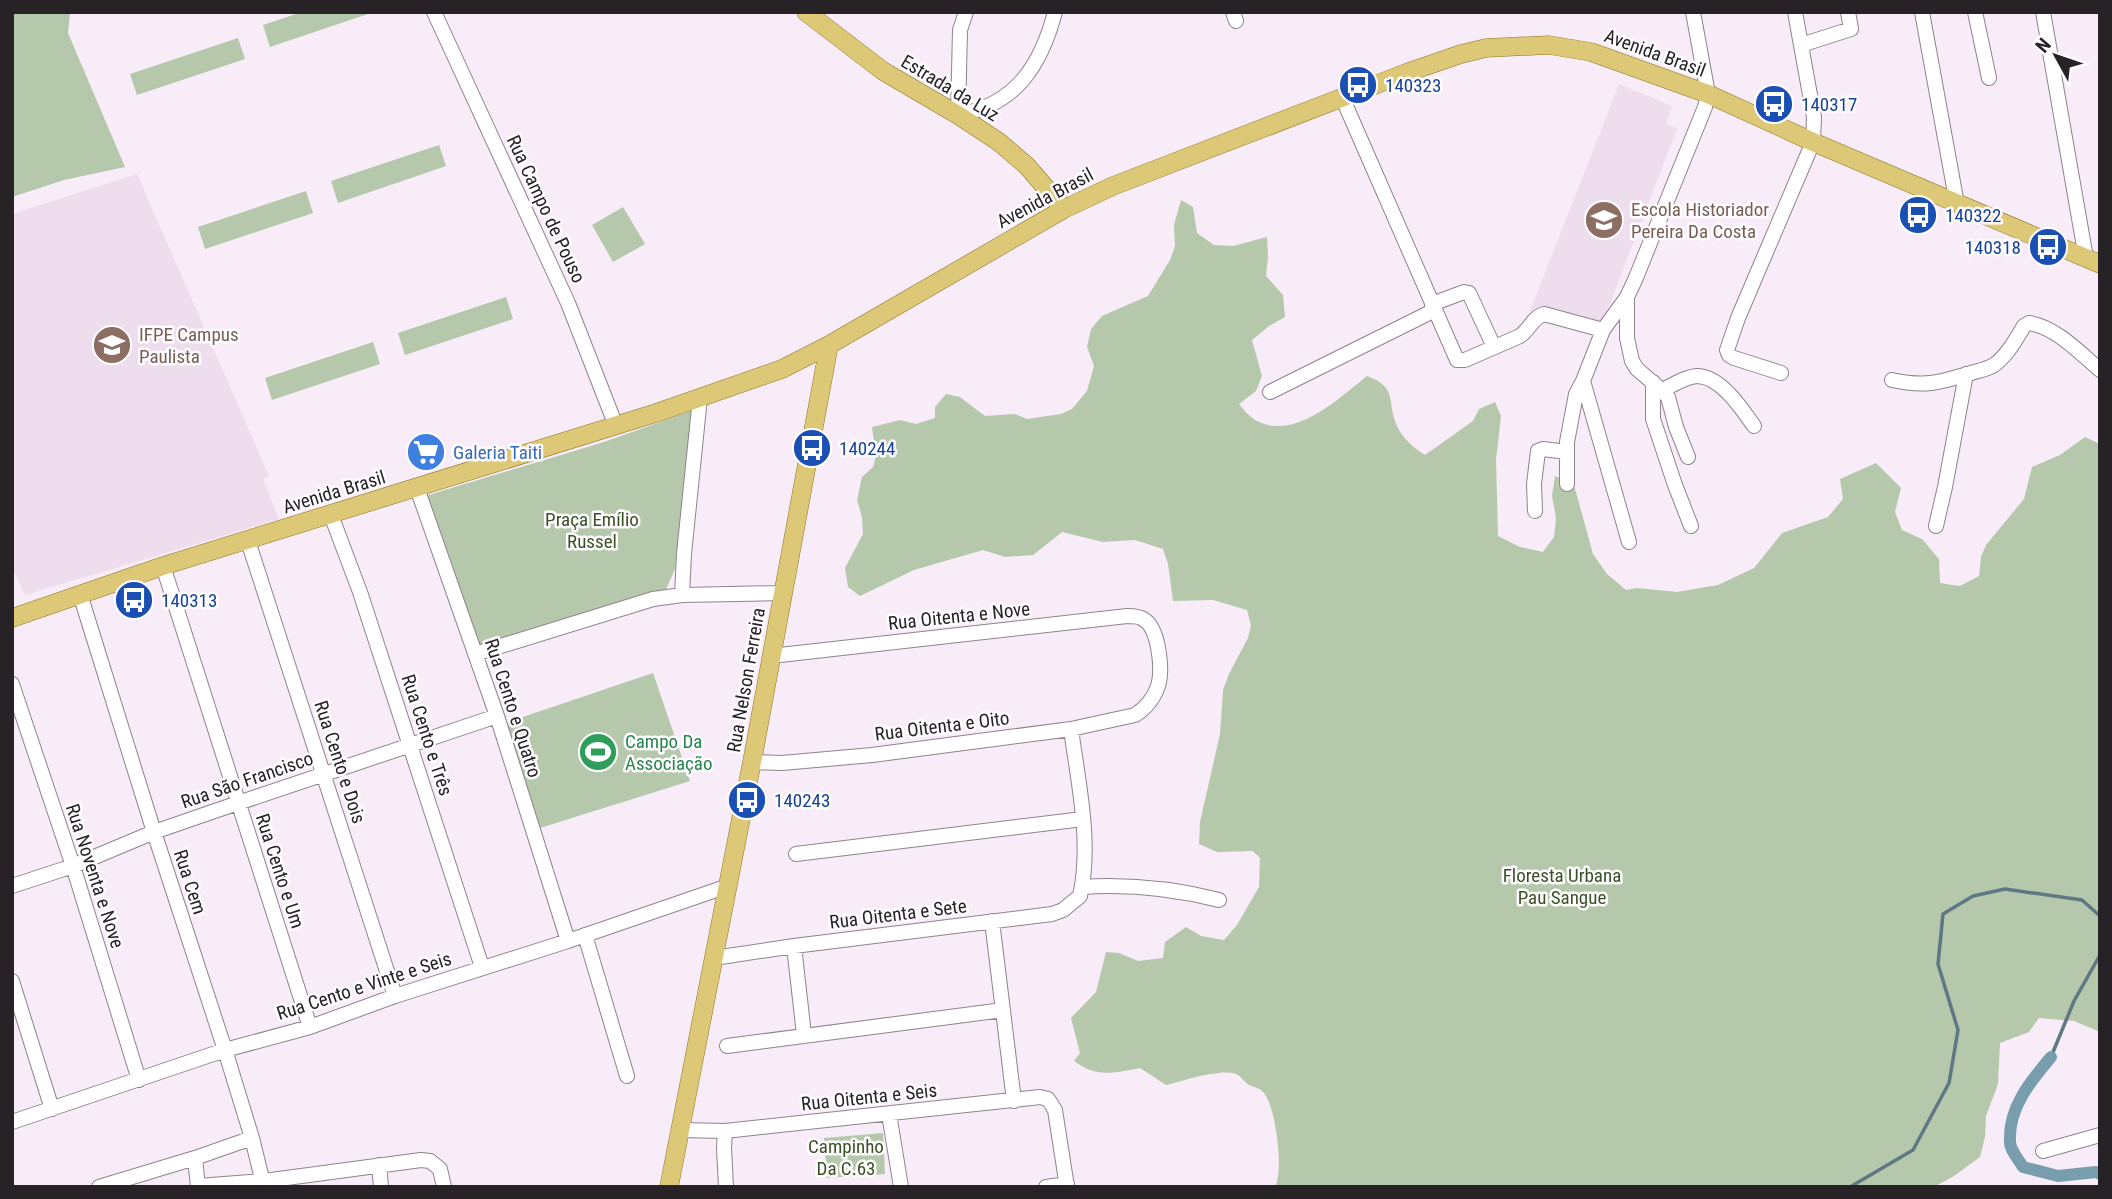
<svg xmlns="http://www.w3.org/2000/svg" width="2112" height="1199" font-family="'Roboto Condensed',sans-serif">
<rect width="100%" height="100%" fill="#f7ecf7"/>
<path fill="#eedded" d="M 1619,84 L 1672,106 L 1666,124 L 1677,129 L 1601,327 L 1588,327 L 1530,311 Z
M 137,174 L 269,476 L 263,479 L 279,519 L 25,595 L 12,567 L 12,214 Z"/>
<path fill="#b6c8ab" d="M 12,12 L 73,12 L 70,14 L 68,33 L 125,167 L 64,180 L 12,197 Z
M 302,12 L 374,12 L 270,47 L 263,25 Z
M 238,38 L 245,59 L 137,95 L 130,74 Z
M 439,145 L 446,166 L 338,203 L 331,181 Z
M 306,191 L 313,213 L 205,249 L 198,227 Z
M 1181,200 L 1193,207 L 1197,233 L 1214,245 L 1233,246 L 1267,237 L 1268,257 L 1266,276 L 1283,295 L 1285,317 L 1269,326 L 1252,340 L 1262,376 L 1256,391 L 1239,404 C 1243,409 1249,416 1255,420 C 1294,442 1338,399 1367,376 C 1399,388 1386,402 1397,426 C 1403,439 1414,448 1425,455 L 1473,421 L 1479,409 L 1495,402 L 1501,416 L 1496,460 L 1498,536 L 1520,547 L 1543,552 L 1554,537 L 1556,518 L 1552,496 L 1555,476 L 1574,485 L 1593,554 L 1607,574 L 1626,590 L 1637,588 L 1677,592 L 1718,585 L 1754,568 L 1782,533 L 1828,517 L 1843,499 L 1840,479 L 1876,463 L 1901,488 L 1895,512 L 1902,530 L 1922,539 L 1939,559 L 1940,583 L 1960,586 L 1979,576 L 1981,557 L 1986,545 L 2024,499 L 2032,467 L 2060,455 L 2085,437 L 2100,444 L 2100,1032 L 2074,1021 L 2039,1018 L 2029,1032 L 2000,1043 L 1998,1084 L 1986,1116 L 1985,1137 L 1980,1157 L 1954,1176 L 1934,1187 L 1275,1187 C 1284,1172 1276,1105 1263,1092 C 1260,1088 1253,1087 1249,1085 C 1244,1082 1241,1076 1236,1074 C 1221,1068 1182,1081 1166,1085 L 1140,1068 C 1114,1073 1097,1078 1074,1061 L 1080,1053 L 1071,1018 L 1096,992 L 1106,952 L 1119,953 L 1138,961 L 1163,958 L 1165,942 L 1186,927 L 1201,936 L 1224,940 L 1237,925 L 1259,887 L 1260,858 L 1253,851 L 1217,852 L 1199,844 L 1200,822 L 1220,734 L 1223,690 L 1229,674 L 1248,638 L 1251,625 L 1247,610 L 1213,600 L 1173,601 L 1168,564 L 1163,549 L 1135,540 L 1103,542 L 1062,532 L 1033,555 L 1005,557 L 983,550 L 914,570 L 860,596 L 848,587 L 845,568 L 863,534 L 862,517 L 857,500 L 862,477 L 873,467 L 876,455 L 872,427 L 900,420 L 916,424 L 935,418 L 935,407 L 946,394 L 960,397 L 985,416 L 1015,414 L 1027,419 L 1061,414 L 1072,409 L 1087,391 L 1094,366 L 1087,347 L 1091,329 L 1102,316 L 1148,296 L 1170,260 L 1175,246 L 1174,225 Z
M 623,207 L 645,244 L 613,262 L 592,225 Z
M 506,297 L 513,319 L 405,355 L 398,333 Z
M 373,342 L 380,364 L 272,400 L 265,378 Z
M 697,409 L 675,569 L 665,592 L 478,648 L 425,496 L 604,442 Z
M 653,673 L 690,781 L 540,828 L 505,723 Z
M 883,1133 L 885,1174 L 827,1178 L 824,1138 Z"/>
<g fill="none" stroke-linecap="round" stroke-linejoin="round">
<path stroke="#5f7884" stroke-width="3.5" d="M 2051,1057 L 2074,1001 L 2100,955
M 1850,1187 L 1913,1150 L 1949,1083 L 1958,1030 L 1938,964 L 1943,914 L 1973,896 L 2005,889 L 2082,900 L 2100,916"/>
<path stroke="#789dac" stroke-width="12" d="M 2051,1057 C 2030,1082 2008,1108 2010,1142 C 2010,1150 2019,1160 2023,1167 L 2058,1176 L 2096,1172 L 2100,1174"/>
<g stroke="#8d848d" stroke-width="16">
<path id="minor" d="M 434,12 L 568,303 L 616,426
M 966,12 L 960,30 L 958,115 C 1016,105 1041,65 1055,12
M 1233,12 L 1236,21
M 1922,12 L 1957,204
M 1975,12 L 1989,78
M 2043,12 L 2086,258
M 1801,45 L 1851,29 L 1848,12
M 1342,97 L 1457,360 L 1465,360 L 1520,336 C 1530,329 1532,318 1544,314 L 1603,330
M 1627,297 L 1627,338 L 1632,361 L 1637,369 L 1658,387 L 1668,397 L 1676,427 L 1688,457
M 1432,304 L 1464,292 L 1469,293 L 1494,347
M 1781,373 L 1734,358 L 1729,355 L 1727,350 L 1738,318 L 1813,142 L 1814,117 L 1795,12
M 1892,380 C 1924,387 1938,383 1968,374 C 1976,371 1986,370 1994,365 C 2007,356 2016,339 2024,326 L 2029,323 C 2056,327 2080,353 2100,370
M 1583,381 L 1629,542
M 1653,382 L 1653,419 L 1675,485 L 1691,526
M 1662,390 C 1672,386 1686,376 1698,376 C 1721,377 1742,409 1754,426
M 1270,392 L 1435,310
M 1567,484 L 1567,442 L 1576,394 L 1583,381 L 1603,330 L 1627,297 L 1635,280 L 1705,107 L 1708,94 L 1693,12
M 417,488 L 497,716 L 568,941
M 1535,511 L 1534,484 L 1538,451 L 1543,449 L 1567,452
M 331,515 L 360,592 L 482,967
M 1936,526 L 1945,487 L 1966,374
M 248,541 L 395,996
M 163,566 L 310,1027
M 80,594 L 154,832 L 225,1050 L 252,1138 L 264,1187
M 682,595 L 684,554 L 700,398
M 475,654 L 653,599 L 682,595 L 783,593
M 12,684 L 73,866 L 139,1080
M 752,762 L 782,763 L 872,755 L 1071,729 L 1135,715 C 1146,708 1154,698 1158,686 C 1163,670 1159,627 1143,619 C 1139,616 1132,616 1127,616 L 771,656
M 796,854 L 1083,819
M 12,886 L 73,866 L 154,832 L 238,803 L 497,716
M 1082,887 C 1127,884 1175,889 1219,900
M 992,921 L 1014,1101
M 585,935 L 627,1076
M 794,946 L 804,1035
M 714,958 L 794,946 L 1052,914 L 1063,910 L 1080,896 C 1092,842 1078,782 1071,729
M 12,981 L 52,1109
M 727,1046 L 1003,1010
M 889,1114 L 901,1187
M 12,1122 L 225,1050 L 310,1027 L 395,996 L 568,941 L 728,886
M 681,1130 L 725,1131 L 1040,1097 L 1048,1099 L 1055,1110 L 1067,1187
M 725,1131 L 724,1148 L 726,1187
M 2043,1151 L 2100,1135
M 195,1158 L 198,1187
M 379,1165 L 381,1187
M 198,1186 L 264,1181 L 421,1160 L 430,1161 L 440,1169 L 444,1187
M 99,1187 L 195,1158 L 252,1138
M 1046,1187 L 1067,1184"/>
</g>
<g stroke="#8e7620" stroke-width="19">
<path id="major" d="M 806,12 L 883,71 L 958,115 L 999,142 L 1027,166 L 1064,209
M 12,618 L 163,566 L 656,413 L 782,369 L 829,345 L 1064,209 L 1113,186 L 1406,73 L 1461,54 L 1486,48 L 1549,45 L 1591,52 L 1708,94 L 1813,142 L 2100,264
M 669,1187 L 752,762 L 829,345"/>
</g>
<use href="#minor" stroke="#fff" stroke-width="14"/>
<use href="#major" stroke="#ddc877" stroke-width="18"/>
</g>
<defs>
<g id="bus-disc" transform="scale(2.0125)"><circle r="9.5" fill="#1a4fb4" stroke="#fffdff"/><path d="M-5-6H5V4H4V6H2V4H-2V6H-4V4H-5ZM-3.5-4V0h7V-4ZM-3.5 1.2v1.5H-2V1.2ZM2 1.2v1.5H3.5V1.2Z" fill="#fff"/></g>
<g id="school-disc" transform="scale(2.0125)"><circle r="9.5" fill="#8d6e63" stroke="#fffdff"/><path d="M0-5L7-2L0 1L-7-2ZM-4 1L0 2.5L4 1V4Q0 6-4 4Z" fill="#fff"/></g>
<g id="university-disc" transform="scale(2.0125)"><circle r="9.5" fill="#8d6e63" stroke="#fffdff"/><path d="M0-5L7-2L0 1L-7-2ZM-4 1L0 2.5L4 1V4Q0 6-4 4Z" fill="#fff"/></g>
<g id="supermarket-disc" transform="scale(2.0125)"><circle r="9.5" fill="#3f7fe0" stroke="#fffdff"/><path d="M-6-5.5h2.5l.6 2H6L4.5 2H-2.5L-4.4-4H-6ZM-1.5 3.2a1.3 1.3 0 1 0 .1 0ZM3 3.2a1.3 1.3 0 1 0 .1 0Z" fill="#fff"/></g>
<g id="stadium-disc" transform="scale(2.0125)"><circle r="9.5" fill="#2e9e5b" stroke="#fffdff"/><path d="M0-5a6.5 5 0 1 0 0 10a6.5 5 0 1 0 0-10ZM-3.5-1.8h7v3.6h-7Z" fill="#fff"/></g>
</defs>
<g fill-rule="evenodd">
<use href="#bus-disc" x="1358" y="85"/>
<use href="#bus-disc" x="1774" y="104"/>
<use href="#bus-disc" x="1918" y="215"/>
<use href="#school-disc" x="1604" y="220"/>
<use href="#bus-disc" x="2048" y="247"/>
<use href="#university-disc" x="112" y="345"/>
<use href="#bus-disc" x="812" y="448"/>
<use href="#supermarket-disc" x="426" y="452"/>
<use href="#bus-disc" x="134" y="600"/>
<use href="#stadium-disc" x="598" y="752"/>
<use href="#bus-disc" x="747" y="800"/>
</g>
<g text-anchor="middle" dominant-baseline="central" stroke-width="5" stroke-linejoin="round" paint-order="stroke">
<g font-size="19" fill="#262226" stroke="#fffdff">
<text transform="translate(1655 53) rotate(20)">Avenida Brasil</text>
<text transform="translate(950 88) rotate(31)">Estrada da Luz</text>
<text transform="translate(1045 198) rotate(-28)">Avenida Brasil</text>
<text transform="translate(546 209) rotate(65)">Rua Campo de Pouso</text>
<text transform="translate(334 492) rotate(-17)">Avenida Brasil</text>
<text transform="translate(959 616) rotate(-6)">Rua Oitenta e Nove</text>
<text transform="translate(746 680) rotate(-80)">Rua Nelson Ferreira</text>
<text transform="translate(513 708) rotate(72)">Rua Cento e Quatro</text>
<text transform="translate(942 726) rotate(-7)">Rua Oitenta e Oito</text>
<text transform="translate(427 735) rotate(72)">Rua Cento e Três</text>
<text transform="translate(340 762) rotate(72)">Rua Cento e Dois</text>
<text transform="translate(247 780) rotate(-19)">Rua São Francisco</text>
<text transform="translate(280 871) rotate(72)">Rua Cento e Um</text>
<text transform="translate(95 876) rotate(72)">Rua Noventa e Nove</text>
<text transform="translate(190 882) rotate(72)">Rua Cem</text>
<text transform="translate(898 914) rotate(-7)">Rua Oitenta e Sete</text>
<text transform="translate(364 986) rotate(-18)">Rua Cento e Vinte e Seis</text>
<text transform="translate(869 1097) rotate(-6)">Rua Oitenta e Seis</text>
</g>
<g font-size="19" fill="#164399" stroke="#fffdff" text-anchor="start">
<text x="1385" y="85">140323</text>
<text x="1801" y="104">140317</text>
<text x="1945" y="215">140322</text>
<text x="2021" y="247" text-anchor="end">140318</text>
<text x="839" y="448">140244</text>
<text x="161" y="600">140313</text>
<text x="774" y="800">140243</text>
</g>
<g font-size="19" fill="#785e54" stroke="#fffdff" text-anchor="start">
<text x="1631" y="209">Escola Historiador<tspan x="1631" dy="22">Pereira Da Costa</tspan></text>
<text x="139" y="334">IFPE Campus<tspan x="139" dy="22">Paulista</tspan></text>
</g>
<g font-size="19" fill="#366cbe" stroke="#fffdff" text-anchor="start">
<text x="453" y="452">Galeria Taiti</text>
</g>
<g font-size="19" fill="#395224" stroke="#fffdff">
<text x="592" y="519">Praça Emílio<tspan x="592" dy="22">Russel</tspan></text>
<text x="1562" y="875">Floresta Urbana<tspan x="1562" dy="22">Pau Sangue</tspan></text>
<text x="846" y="1146">Campinho<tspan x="846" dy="22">Da C.63</tspan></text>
</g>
<g font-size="19" fill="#27864d" stroke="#fffdff" text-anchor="start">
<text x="625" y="741">Campo Da<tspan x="625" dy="22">Associação</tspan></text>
</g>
</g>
<rect width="2112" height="1199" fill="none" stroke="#262226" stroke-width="28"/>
<g transform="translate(2056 56) rotate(310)" stroke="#fffdff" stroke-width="5" paint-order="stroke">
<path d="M0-5L12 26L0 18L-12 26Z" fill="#262226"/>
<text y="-10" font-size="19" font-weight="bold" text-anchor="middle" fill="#262226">N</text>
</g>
</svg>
